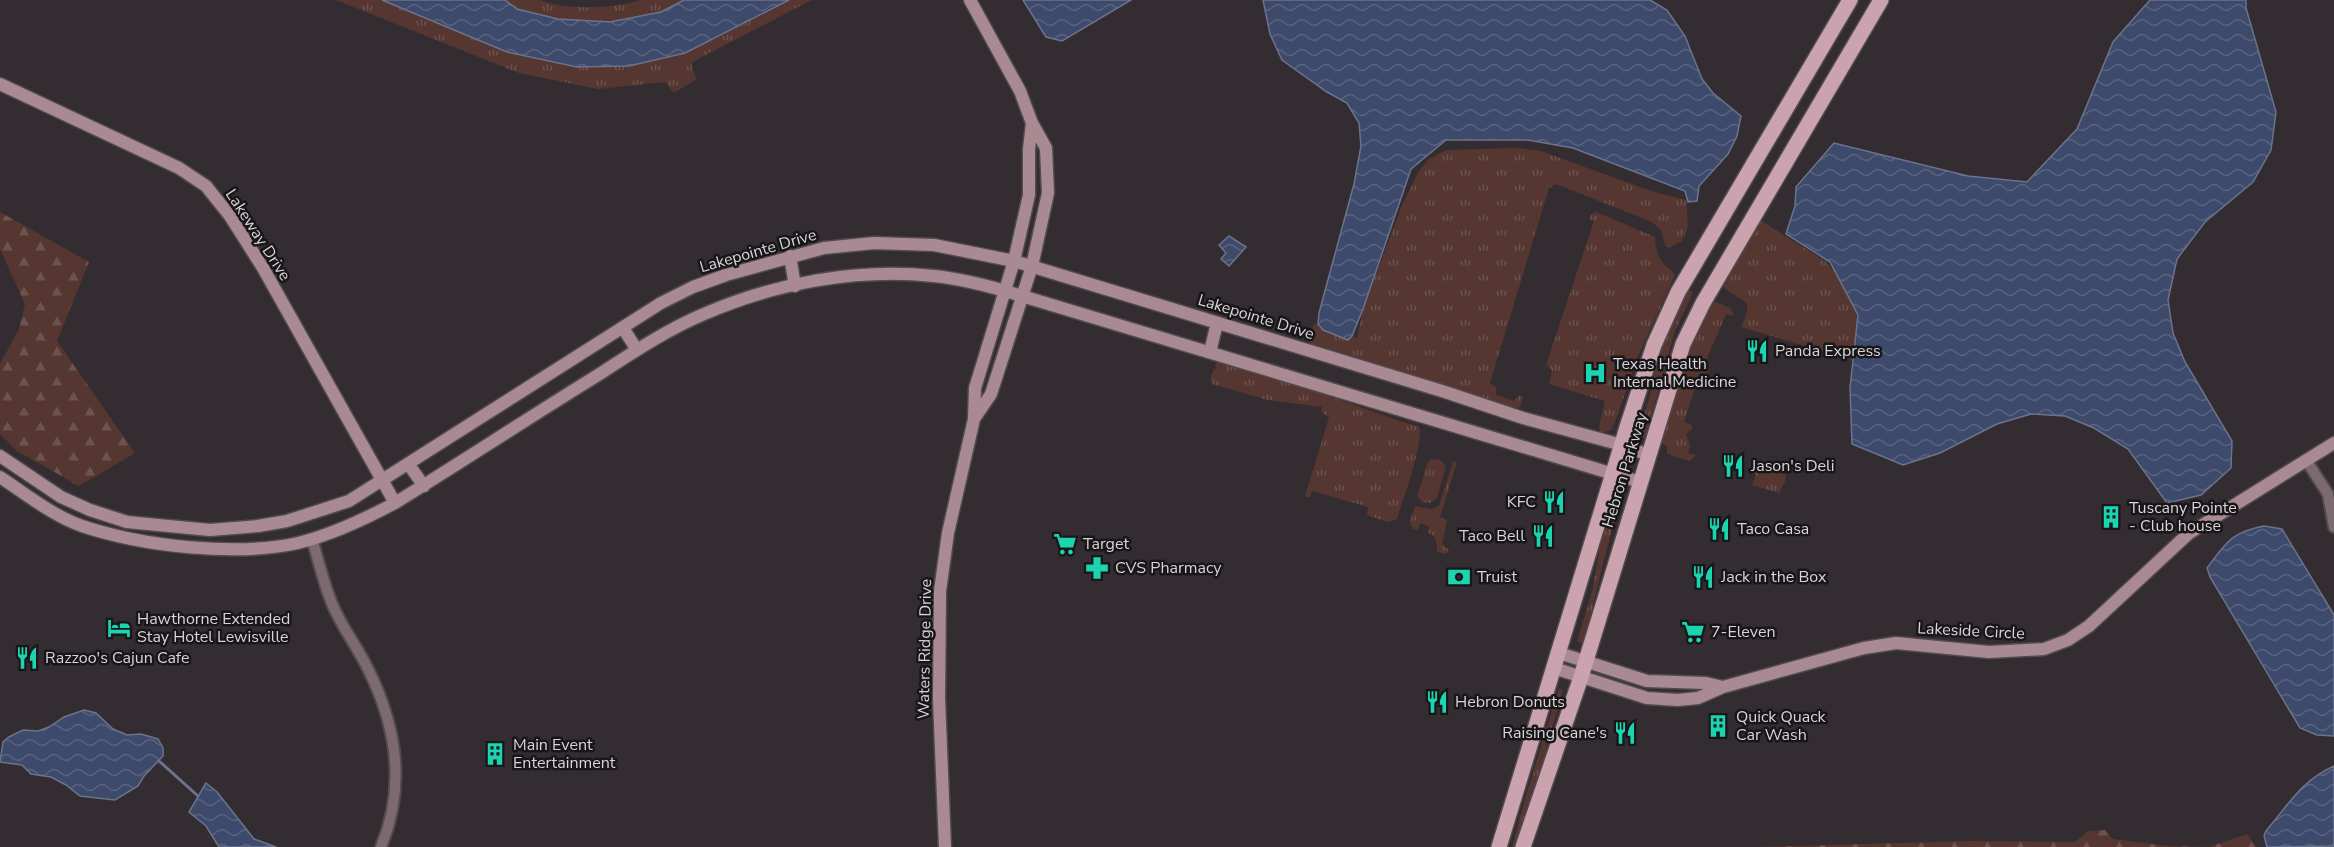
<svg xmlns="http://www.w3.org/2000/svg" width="2334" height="847" font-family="'Nunito Sans',sans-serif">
<defs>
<pattern id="grass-tufts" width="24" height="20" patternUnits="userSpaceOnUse" patternTransform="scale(1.5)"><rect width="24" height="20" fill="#553630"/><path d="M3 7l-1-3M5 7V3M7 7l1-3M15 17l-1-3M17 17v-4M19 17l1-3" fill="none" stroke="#6d524d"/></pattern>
<pattern id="forest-firs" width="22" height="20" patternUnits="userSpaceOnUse" patternTransform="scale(1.5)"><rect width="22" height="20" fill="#553630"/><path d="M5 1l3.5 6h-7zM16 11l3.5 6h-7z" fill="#6d524d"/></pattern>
<pattern id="water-waves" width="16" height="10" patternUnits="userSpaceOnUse" patternTransform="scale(1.5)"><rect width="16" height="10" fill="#3d4a6b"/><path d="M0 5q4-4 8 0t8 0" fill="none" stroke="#58637f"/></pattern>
</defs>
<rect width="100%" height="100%" fill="#332d32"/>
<path fill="url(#grass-tufts)" d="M 336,0 L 540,0 C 565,10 615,9 640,0 L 812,0 L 692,62 L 692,69 L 697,79 L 674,93 L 665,82 L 598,89 L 519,73 Z
M 1517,148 L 1541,151 L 1651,191 L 1686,200 L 1688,226 L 1682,241 L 1669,248 L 1665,245 L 1661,230 L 1652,222 L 1556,184 L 1549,188 L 1490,383 L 1496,387 L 1496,395 L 1515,401 L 1518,396 L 1523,396 L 1520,407 L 1515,409 L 1309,346 L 1314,323 L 1357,338 L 1363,309 L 1403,203 L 1419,171 L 1429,159 L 1447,150 Z
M 1596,212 L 1655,237 C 1655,246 1658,259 1665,265 C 1669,269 1672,270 1675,275 L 1638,356 L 1617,417 L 1611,430 L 1600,433 L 1599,426 L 1605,401 L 1549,384 L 1552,370 L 1546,365 L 1594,221 L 1589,219 L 1592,214 Z
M 1760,220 L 1825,261 L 1842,280 L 1856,309 L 1858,336 L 1856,361 L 1741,327 C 1756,295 1742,305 1723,286 L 1725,277 Z
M 1689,290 L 1693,293 L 1675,331 L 1645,438 L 1638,436 L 1651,392 L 1660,349 L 1682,300 Z
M 1716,302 L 1730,308 L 1734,316 L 1726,314 L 1703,367 L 1709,371 L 1705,382 L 1697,381 L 1684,422 L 1692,425 L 1692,429 L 1686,434 L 1690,445 L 1688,453 L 1696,455 L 1690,461 L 1667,454 L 1667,446 L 1660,442 L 1687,353 L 1710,304 Z
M 1218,362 C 1233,362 1250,370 1263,375 C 1316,390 1366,410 1419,427 C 1425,438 1402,503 1397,519 L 1387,522 L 1367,515 L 1368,507 L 1312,491 L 1310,497 L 1305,497 L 1329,417 L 1322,413 L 1322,407 L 1268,400 L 1212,384 L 1210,379 L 1214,369 L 1217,369 L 1215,365 Z
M 1431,459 L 1440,460 L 1446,466 L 1437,498 L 1430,503 L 1422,502 L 1417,496 L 1428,462 Z
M 1755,460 L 1784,470 L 1786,479 L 1779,493 L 1752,485 L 1756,474 L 1751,472 Z
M 1453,462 L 1457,462 L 1440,517 L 1447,521 L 1442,545 L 1448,549 L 1449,552 L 1444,554 L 1437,551 C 1437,544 1437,535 1428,533 L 1430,527 L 1420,523 L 1418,530 L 1413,529 L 1410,521 L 1415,506 L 1431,509 L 1439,506 Z
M 1617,490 L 1623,492 L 1623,494 C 1606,544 1597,594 1583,644 L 1577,641 L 1592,592 L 1601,541 Z
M 1559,688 L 1563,691 L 1547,745 L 1543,771 L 1519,847 L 1512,847 L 1525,799 Z"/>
<path fill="url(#forest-firs)" d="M 0,212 L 89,262 L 57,341 L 135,453 L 79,486 L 17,451 L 0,434 L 0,364 L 19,329 L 25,304 L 0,249 Z
M 2105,830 L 2113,839 L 2168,846 L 2209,847 L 2247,834 L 2256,847 L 1758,847 L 1969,841 L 2075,842 L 2088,831 Z"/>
<path fill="url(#water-waves)" stroke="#6c738c" stroke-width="1.5" d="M 382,0 L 505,0 L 517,9 L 558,19 L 610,22 L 661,12 L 684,0 L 789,0 L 685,53 L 629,66 L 577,67 L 507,52 Z
M 1023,0 L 1131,0 L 1062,41 L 1046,37 Z
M 1263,0 L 1650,0 L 1667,10 L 1685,36 L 1702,79 L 1713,93 L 1741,116 L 1737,136 L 1728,154 L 1699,186 L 1697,201 L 1688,202 L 1685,191 L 1573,148 L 1528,140 L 1446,140 L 1411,169 L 1363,309 L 1352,336 L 1348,340 L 1323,330 L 1318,324 L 1319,313 L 1354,184 L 1361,146 L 1359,123 L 1347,103 L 1327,92 L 1282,60 L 1270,34 Z
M 2150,0 L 2246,0 L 2246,8 L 2276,112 L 2271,150 L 2253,182 L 2205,222 L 2177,259 L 2168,300 L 2173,333 L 2185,362 L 2232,441 L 2231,468 L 2201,495 L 2167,503 L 2128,449 L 2094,428 L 2065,416 L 2031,414 L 1997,424 L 1940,453 L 1903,465 L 1852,444 L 1850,388 L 1858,315 L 1830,262 L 1786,234 L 1795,206 L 1796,187 L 1834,143 L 1968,176 L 2027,182 L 2077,129 L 2113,42 Z
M 1229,236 L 1246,247 L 1229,266 L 1221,259 L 1226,253 L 1219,245 Z
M 2264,526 L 2282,529 L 2334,615 L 2334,736 L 2317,735 L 2300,728 L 2210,577 L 2207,568 C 2226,543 2231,532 2264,526 Z
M 84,710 L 96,713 L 113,729 L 127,735 L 141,734 L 158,739 L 163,748 L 163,756 L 144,776 L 138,786 L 115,800 L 80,796 L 66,785 L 51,777 L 31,774 L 22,765 L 0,762 L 3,742 L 9,737 L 23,730 L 38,731 L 49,727 L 64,717 Z
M 2334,766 L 2334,846 L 2267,847 L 2264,836 L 2266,831 C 2289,804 2301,781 2334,766 Z
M 206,783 L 217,792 L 254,839 L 276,847 L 219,847 L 206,826 L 189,812 Z"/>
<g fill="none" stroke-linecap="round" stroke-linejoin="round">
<path stroke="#6c738c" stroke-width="3" d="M 159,761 L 198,796"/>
<g stroke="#514b50" stroke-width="14">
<path id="street" d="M 2306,460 L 2328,494 L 2334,527
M 312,539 C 318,559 323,581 331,601 C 340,625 357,646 368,669 C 397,727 406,787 381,847"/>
</g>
<g stroke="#514b50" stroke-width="15">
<path id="secondary" d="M 970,0 L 1020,91 L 1032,123 L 1046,148 L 1048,193 L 1032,266 L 991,394 L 974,419
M 0,84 L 179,168 L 206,186 L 230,216 L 263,268 L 395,503
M 790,256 L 795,286
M 623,328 L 637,350
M 1210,352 L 1217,323
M 0,456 L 61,497 L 90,510 L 127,522 L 210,530 L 258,526 L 287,521 L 349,501 L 661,303 L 693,287 L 726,275 L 824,248 L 874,243 L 934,245 L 1014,261 L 1442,391 L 1523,418 L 1622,445 L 1648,455
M 409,465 L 424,486
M 0,477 C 26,494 53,516 82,526 C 142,546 236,557 298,543 C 331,535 365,519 395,503 C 463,461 530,417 598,375 C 632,353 666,330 704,314 C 775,283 857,268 934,276 C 964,279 993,287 1022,296 L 1640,482
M 1559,653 L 1647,681 L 1706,683 L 1723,687
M 1554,668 L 1647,698 L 1678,700 L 1698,698 L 1723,687 L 1864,648 L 1896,643 L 1989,652 L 2044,649 L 2068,640 L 2089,626 L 2188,534 L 2334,443
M 945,847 L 939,699 L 940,591 L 948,533 L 974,419 L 975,388 L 1014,261 L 1029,195 L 1029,149 L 1032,123"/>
</g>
<g stroke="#514b50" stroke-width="18">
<path id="primary" d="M 1499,847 L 1628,424 L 1654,345 L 1678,292 L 1850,0
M 1523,847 L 1581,677 L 1683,344 L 1703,303 L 1881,0"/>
</g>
<use href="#street" stroke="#7d6a6f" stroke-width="10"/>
<use href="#secondary" stroke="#a98a92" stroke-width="12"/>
<use href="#primary" stroke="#cba3ae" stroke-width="15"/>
</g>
<defs>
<g id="restaurant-bare" transform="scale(1.8)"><path d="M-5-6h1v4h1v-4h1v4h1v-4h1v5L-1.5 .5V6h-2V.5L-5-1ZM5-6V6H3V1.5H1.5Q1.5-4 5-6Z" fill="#1bd5b1" stroke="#191619" stroke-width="2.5" paint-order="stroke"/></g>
<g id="hospital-bare" transform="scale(1.8)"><path d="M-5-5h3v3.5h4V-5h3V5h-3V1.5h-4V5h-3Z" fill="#1bd5b1" stroke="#191619" stroke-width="2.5" paint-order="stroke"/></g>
<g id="building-bare" transform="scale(1.8)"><path d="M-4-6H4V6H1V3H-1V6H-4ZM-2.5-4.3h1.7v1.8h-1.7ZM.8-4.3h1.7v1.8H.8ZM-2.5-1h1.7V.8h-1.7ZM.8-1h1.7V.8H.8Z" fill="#1bd5b1" stroke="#191619" stroke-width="2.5" paint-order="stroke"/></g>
<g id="supermarket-bare" transform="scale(1.8)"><path d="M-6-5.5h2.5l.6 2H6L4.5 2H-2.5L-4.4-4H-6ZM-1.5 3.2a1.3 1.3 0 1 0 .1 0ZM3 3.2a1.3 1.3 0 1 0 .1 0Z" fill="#1bd5b1" stroke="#191619" stroke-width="2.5" paint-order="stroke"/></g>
<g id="pharmacy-bare" transform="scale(1.8)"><path d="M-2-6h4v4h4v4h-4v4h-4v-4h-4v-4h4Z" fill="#1bd5b1" stroke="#191619" stroke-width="2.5" paint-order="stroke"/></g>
<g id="bank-bare" transform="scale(1.8)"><path d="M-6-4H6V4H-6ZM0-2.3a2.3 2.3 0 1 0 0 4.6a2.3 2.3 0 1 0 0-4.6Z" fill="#1bd5b1" stroke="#191619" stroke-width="2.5" paint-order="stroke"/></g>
<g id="hotel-bare" transform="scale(1.8)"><path d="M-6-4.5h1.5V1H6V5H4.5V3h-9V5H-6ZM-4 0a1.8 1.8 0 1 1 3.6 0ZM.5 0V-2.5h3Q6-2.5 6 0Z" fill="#1bd5b1" stroke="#191619" stroke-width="2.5" paint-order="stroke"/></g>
</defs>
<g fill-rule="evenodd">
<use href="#restaurant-bare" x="1757" y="351"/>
<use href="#hospital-bare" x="1595" y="373"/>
<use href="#restaurant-bare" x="1733" y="466"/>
<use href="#restaurant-bare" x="1554" y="502"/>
<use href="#building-bare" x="2111" y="517"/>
<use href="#restaurant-bare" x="1719" y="529"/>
<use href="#restaurant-bare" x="1543" y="536"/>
<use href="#supermarket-bare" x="1065" y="544"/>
<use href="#pharmacy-bare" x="1097" y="568"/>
<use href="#bank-bare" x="1459" y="577"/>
<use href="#restaurant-bare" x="1703" y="577"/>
<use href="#hotel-bare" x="119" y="628"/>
<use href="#supermarket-bare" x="1693" y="632"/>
<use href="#restaurant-bare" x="27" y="658"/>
<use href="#restaurant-bare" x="1437" y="702"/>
<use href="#building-bare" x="1718" y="726"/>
<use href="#restaurant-bare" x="1625" y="733"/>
<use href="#building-bare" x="495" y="754"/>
</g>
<g text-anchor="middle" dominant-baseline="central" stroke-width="5" stroke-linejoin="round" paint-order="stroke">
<g font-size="16" fill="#d8d4d8" stroke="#191619">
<text transform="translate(258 235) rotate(57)">Lakeway Drive</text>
<text transform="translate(758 251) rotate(-16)">Lakepointe Drive</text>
<text transform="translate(1256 317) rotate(17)">Lakepointe Drive</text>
<text transform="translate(1625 470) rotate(-73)">Hebron Parkway</text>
<text transform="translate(1971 631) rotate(3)">Lakeside Circle</text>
<text transform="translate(925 649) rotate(-89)">Waters Ridge Drive</text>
</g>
<g font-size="16" fill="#d8d4d8" stroke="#191619" text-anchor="start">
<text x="1775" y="351">Panda Express</text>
<text x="1613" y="364">Texas Health<tspan x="1613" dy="18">Internal Medicine</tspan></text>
<text x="1751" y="466">Jason's Deli</text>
<text x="1536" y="502" text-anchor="end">KFC</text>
<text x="2129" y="508">Tuscany Pointe<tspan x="2129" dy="18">- Club house</tspan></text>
<text x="1737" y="529">Taco Casa</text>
<text x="1525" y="536" text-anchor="end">Taco Bell</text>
<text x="1083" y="544">Target</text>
<text x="1115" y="568">CVS Pharmacy</text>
<text x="1477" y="577">Truist</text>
<text x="1721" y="577">Jack in the Box</text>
<text x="137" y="619">Hawthorne Extended<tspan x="137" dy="18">Stay Hotel Lewisville</tspan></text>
<text x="1711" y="632">7-Eleven</text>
<text x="45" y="658">Razzoo's Cajun Cafe</text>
<text x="1455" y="702">Hebron Donuts</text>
<text x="1736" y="717">Quick Quack<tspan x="1736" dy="18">Car Wash</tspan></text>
<text x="1607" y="733" text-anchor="end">Raising Cane's</text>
<text x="513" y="745">Main Event<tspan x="513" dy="18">Entertainment</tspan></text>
</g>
</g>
</svg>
